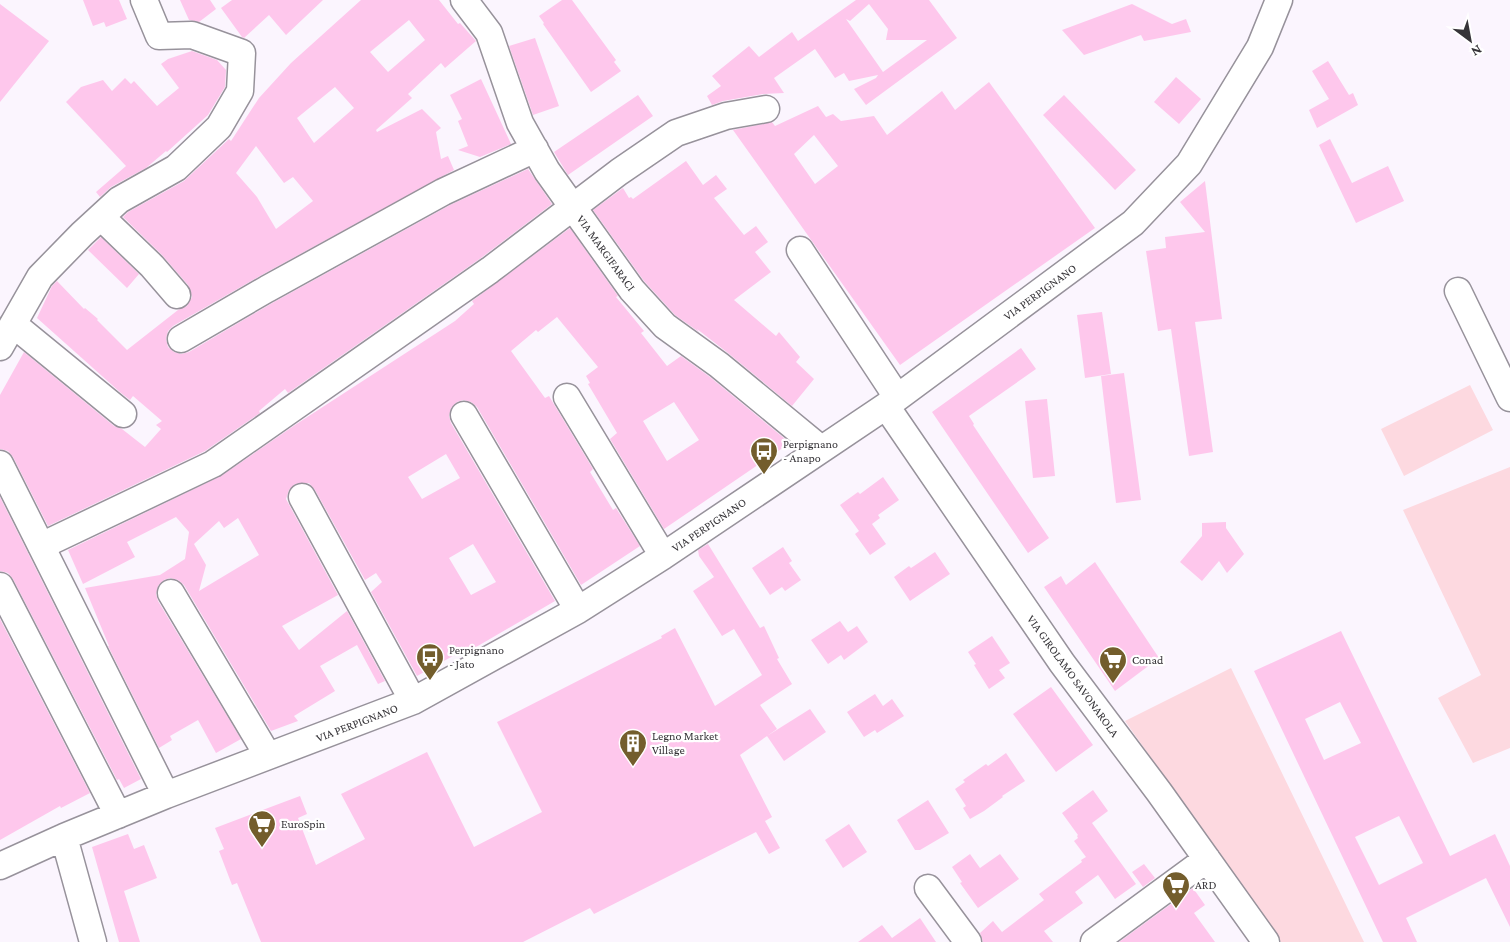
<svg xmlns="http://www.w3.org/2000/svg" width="1510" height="942" font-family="'Crimson Pro',serif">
<rect width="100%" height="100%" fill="#fbf5fe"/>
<path fill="#fdd9e0" d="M 1470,385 L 1493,430 L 1404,476 L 1381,429 Z
M 1510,467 L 1510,748 L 1473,763 L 1438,698 L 1481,675 L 1403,510 Z
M 1231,668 L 1364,942 L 1281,942 L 1125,721 Z"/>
<path fill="#fec7ec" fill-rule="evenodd" d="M 83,0 L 119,0 L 127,19 L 106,27 L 104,22 L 93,26 Z
M 180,0 L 210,0 L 216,9 L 199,22 L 189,20 Z
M 232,0 L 323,0 L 286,35 L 269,15 L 244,38 L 242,37 L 221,8 Z
M 361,0 L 439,0 L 458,24 L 460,23 L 476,41 L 445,68 L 441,63 L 408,94 L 412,98 L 376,130 L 377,132 L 422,109 L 441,128 L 436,132 L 441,159 L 448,156 L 454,170 L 260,276 L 173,326 L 168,331 L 166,339 L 168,347 L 174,352 L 181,354 L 189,352 L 274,302 L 450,205 L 528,169 L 552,204 L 481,258 L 288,393 L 285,389 L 259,411 L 260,413 L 205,451 L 48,526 L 13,457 L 8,451 L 0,449 L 0,395 L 24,352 L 114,426 L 122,429 L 145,447 L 161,429 L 156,425 L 162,421 L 133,396 L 130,400 L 121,393 L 37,318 L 52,286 L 57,281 L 84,309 L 85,308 L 98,319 L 97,320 L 127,350 L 178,310 L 187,306 L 192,297 L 188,285 L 162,255 L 123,217 L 128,212 L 184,181 L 229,139 L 231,141 L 259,98 L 291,63 ZM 409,20 L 425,40 L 388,72 L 370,52 ZM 335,87 L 354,108 L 314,143 L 297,118 ZM 256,146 L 284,183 L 293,177 L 313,201 L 276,229 L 257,197 L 236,173 Z
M 562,0 L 572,0 L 616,60 L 614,62 L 621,71 L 591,92 L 543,24 L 544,23 L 539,16 Z
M 856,0 L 929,0 L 957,38 L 866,105 L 854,89 L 876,78 L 878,75 L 849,81 L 844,73 L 835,78 L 815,49 L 774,78 L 784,93 L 763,94 L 723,101 L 712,105 L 707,96 L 721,86 L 712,76 L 749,46 L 759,57 L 792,32 L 798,41 ZM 869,4 L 888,29 L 886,40 L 927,40 L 883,72 L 846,19 L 850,21 Z
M 0,4 L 49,41 L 0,102 Z
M 1132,4 L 1172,24 L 1186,19 L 1191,32 L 1144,41 L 1141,35 L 1084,55 L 1062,30 Z
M 535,38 L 559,106 L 533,115 L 509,46 Z
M 192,51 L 217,60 L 226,70 L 225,87 L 208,115 L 167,152 L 166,151 L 146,168 L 111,187 L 100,197 L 96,192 L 126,166 L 66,102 L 81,87 L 103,80 L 112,91 L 125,78 L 131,84 L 134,81 L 157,106 L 179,88 L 161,64 L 168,59 Z
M 1328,61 L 1349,95 L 1353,93 L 1358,105 L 1317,128 L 1309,110 L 1329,99 L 1312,71 Z
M 1176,77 L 1201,99 L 1179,124 L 1154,102 Z
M 481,79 L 511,144 L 480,157 L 458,150 L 468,146 L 458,121 L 462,119 L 450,95 Z
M 989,82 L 1095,228 L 900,365 L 733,130 L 772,122 L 775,126 L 818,106 L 826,117 L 833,114 L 841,121 L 874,116 L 887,135 L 942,91 L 955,110 ZM 814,135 L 838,166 L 815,184 L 794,154 Z
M 638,95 L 653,116 L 568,175 L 554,152 Z
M 1064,95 L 1136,170 L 1115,190 L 1043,115 Z
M 1330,139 L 1352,183 L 1388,166 L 1404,201 L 1356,223 L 1319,145 Z
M 686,161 L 703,185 L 716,175 L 727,189 L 714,198 L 744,235 L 756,226 L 768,242 L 755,252 L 771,272 L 734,300 L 776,336 L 779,332 L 800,357 L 796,362 L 814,379 L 792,406 L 728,353 L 697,329 L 699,332 L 675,315 L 644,281 L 593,210 L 623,188 L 629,198 L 631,197 L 633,199 Z
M 1205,181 L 1222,319 L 1195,322 L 1213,452 L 1189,456 L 1171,329 L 1158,331 L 1146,251 L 1166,248 L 1165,237 L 1205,232 L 1180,202 Z
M 570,228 L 618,296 L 616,297 L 644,331 L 641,333 L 667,366 L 681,356 L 710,377 L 790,443 L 664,529 L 610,439 L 617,433 L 588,384 L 590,383 L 586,376 L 598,367 L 557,317 L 538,332 L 536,330 L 511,351 L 545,398 L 549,396 L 593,469 L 590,472 L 613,510 L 616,508 L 640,546 L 581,585 L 477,407 L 471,402 L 463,400 L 457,402 L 451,408 L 449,416 L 451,423 L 555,601 L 471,650 L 469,647 L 417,676 L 371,592 L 382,582 L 376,573 L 365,580 L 315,490 L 309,483 L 295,484 L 289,490 L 286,499 L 338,595 L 282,626 L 299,650 L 347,611 L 385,681 L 378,684 L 357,645 L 320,666 L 335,691 L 294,716 L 298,721 L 271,731 L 184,585 L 178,580 L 170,578 L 164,580 L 158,586 L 156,594 L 158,601 L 241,739 L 216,753 L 198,720 L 170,736 L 172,740 L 159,748 L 108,646 L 109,646 L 85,588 L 160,575 L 185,559 L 189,532 L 176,517 L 127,542 L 135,557 L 83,584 L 68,550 L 221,476 L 295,425 L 455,321 L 474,304 L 472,301 ZM 674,402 L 699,440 L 667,461 L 643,421 ZM 446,454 L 460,478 L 422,499 L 408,477 ZM 238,518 L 259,555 L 199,591 L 206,565 L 194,544 L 219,521 L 224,528 ZM 473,544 L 496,582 L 471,595 L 449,558 Z
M 101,237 L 139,274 L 127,288 L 88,250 Z
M 1102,312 L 1111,374 L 1085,378 L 1077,315 Z
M 1021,348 L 1036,369 L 969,416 L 974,424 L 973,425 L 1049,538 L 1028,553 L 932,412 Z
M 1124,373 L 1141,500 L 1116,503 L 1101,376 Z
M 1047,399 L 1055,476 L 1033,478 L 1025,401 Z
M 883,477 L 899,500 L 878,515 L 880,518 L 872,524 L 886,544 L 870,555 L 855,534 L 859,531 L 840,505 L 858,492 L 860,494 Z
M 0,497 L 141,779 L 124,788 L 119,779 L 117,780 L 13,579 L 8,573 L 0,571 Z
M 1226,522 L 1226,528 L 1244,554 L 1227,573 L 1219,561 L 1202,581 L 1180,562 L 1202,536 L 1202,523 Z
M 708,544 L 760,628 L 764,626 L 779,658 L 777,659 L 792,684 L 760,705 L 777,729 L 740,755 L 772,817 L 765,821 L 780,848 L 769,854 L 756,832 L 594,914 L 590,908 L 523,942 L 261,942 L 237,883 L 232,885 L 219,851 L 224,849 L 215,828 L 300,796 L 307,814 L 298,818 L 316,865 L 365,839 L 341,794 L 427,752 L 474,847 L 542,812 L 497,722 L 662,638 L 661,636 L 675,628 L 715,706 L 762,675 L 734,629 L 722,636 L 693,591 L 714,577 L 699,556 L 698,550 Z
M 783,547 L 792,561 L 789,563 L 801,580 L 785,591 L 782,587 L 770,595 L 752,568 Z
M 935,552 L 950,574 L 910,601 L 894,577 L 909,566 L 911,568 Z
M 1095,562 L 1159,658 L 1115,691 L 1044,587 L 1061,576 L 1066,585 Z
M 0,619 L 90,793 L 61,808 L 60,806 L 0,840 Z
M 840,621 L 848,632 L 857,626 L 868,642 L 844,660 L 841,655 L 828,664 L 811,640 Z
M 1341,631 L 1450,856 L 1495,834 L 1510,866 L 1510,927 L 1486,878 L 1406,918 L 1417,942 L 1383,942 L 1254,671 ZM 1340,702 L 1361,743 L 1324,760 L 1305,719 ZM 1399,816 L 1423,863 L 1379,885 L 1355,837 Z
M 992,636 L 1010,663 L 999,670 L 1005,678 L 989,689 L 974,665 L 976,664 L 968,652 Z
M 1051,687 L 1093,745 L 1056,772 L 1013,714 Z
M 875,694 L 883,706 L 892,699 L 904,716 L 877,733 L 875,730 L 864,737 L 847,712 Z
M 810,709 L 826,732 L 784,761 L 767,736 Z
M 1006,753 L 1025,781 L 1002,796 L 1003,797 L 984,811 L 970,819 L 963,808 L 966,806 L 955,789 L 965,782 L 963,780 L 986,764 L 988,766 Z
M 1093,790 L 1108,811 L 1092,823 L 1136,884 L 1115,899 L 1098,875 L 1075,892 L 1083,903 L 1044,931 L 1053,942 L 983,942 L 980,933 L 993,921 L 1002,932 L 1044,900 L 1039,894 L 1082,862 L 1081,860 L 1086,857 L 1074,841 L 1078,838 L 1077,836 L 1078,835 L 1062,813 Z
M 928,800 L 949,833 L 920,850 L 915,850 L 897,820 Z
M 849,824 L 867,852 L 843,868 L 825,840 Z
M 128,834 L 134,849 L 144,845 L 157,878 L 124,891 L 140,942 L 119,942 L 92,847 Z
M 970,854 L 980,868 L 1000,854 L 1019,879 L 978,908 L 960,883 L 962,882 L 952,867 Z
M 1144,864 L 1155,878 L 1143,887 L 1132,872 Z
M 1193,888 L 1205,905 L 1194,913 L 1215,942 L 1119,942 Z
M 920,918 L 936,942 L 858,942 L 882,925 L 892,938 Z"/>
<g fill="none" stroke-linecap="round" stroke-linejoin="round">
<g stroke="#97929b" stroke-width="29">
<path id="minor" d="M 464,0 L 489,33 L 520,123 L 547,171 L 632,290 L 665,326 L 719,365 L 821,449
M 101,217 L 152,266 L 177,295
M 800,250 L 897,397
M 1458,291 L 1510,398
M 13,324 L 123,414
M 181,339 L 267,289 L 443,192 L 535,149
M 0,347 L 40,277 L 82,234 L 119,200 L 176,168 L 219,127 L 240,91 L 242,53 L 192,35 L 159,36 L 144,0
M 567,397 L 663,556
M 886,406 L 1062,663 L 1159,792 L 1266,942
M 464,415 L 578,610
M 0,464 L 166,795
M 302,497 L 413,701
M 41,546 L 213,464 L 490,270 L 619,172 L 676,133 L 726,116 L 766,109
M 0,586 L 118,815
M 171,593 L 268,756
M 64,837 L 93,942
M 0,866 L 64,837 L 166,795 L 413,701 L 578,610 L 663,556 L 886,406 L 1133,223 L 1189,164 L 1260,47 L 1279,0
M 928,888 L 968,942
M 1094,942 L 1207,859"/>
</g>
<use href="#minor" stroke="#fff" stroke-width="26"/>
</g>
<defs>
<g id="bus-pin" transform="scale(1.4375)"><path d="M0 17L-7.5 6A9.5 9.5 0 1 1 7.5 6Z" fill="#735d2c" stroke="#fff"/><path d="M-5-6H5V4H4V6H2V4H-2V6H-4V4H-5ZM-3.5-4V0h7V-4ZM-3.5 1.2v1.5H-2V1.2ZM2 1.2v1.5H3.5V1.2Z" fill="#fff"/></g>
<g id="supermarket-pin" transform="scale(1.4375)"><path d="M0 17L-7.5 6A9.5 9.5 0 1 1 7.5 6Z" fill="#735d2c" stroke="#fff"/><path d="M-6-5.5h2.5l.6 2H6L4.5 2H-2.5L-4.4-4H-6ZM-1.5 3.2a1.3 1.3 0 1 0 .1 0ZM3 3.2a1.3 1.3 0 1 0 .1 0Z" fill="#fff"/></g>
<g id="building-pin" transform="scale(1.4375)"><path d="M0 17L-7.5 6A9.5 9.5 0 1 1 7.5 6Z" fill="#735d2c" stroke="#fff"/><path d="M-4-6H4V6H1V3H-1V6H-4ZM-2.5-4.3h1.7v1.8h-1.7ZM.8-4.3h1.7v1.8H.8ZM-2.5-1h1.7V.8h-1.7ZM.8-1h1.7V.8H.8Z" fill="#fff"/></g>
</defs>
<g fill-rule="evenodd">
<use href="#bus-pin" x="764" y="451"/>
<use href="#bus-pin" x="430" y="657"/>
<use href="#supermarket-pin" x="1113" y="660"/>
<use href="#building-pin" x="633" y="743"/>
<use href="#supermarket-pin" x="262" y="824"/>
<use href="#supermarket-pin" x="1176" y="885"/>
</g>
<g text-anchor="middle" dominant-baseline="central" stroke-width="4.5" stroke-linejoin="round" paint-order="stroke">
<g font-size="12" fill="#363438" stroke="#fff">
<text transform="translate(606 253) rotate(54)">VIA MARGIFARACI</text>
<text transform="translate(1040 292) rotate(-36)">VIA PERPIGNANO</text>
<text transform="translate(709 525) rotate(-34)">VIA PERPIGNANO</text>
<text transform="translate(1073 676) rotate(54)">VIA GIROLAMO SAVONAROLA</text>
<text transform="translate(357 723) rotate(-21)">VIA PERPIGNANO</text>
</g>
<g font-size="12" fill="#363438" stroke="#fff" text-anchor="start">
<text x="783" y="444">Perpignano<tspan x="783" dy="14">- Anapo</tspan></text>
<text x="449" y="650">Perpignano<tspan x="449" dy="14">- Jato</tspan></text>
<text x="1132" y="660">Conad</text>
<text x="652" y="736">Legno Market<tspan x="652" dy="14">Village</tspan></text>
<text x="281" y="824">EuroSpin</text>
<text x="1195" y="885">ARD</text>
</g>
</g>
<g transform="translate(1470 40) rotate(148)" stroke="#ffffff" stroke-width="4" paint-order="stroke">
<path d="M0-4L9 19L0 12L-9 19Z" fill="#363438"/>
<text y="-8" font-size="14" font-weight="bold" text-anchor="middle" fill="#363438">N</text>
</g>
</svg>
